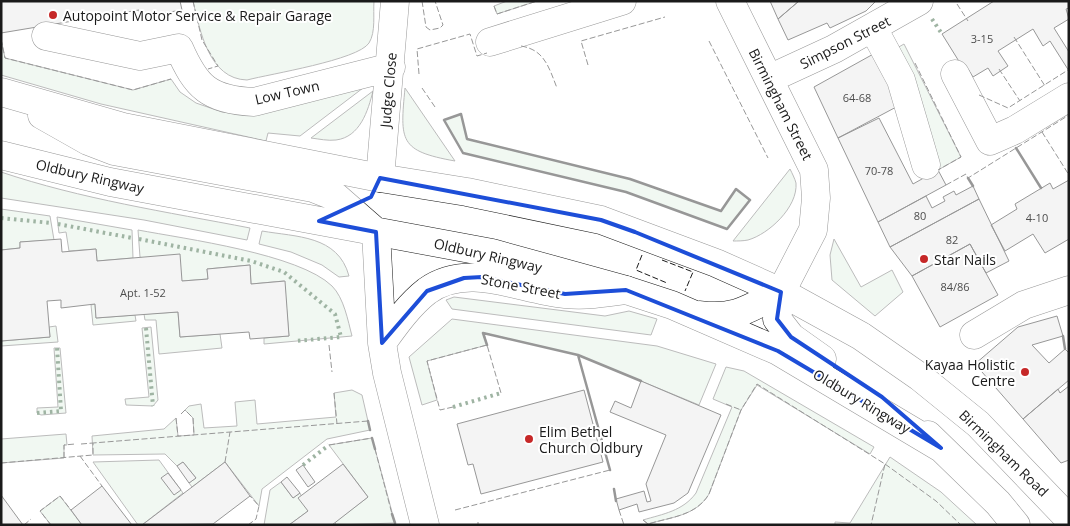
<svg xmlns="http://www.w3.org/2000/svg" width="1070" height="526" font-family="'Open Sans',sans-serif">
<rect width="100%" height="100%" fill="#fff"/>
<path fill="#e0efe3" stroke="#6a6a6a" d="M 193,1 L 374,1 C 373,14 376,32 369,43 C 358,60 270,74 247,80 C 209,79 200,31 193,1 Z
M 507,1 L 537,1 L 497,14 L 494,6 Z
M 1,39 L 5,58 L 133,90 L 171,79 L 180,92 L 196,103 L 222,112 L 249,115 L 363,88 L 300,136 L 268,133 L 266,141 L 101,104 L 1,75 Z
M 904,44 L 961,157 L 938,170 L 897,48 Z
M 405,88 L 455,161 C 399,151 400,141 405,88 Z
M 373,91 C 368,111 360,137 336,140 C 328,141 319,139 311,138 Z
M 461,114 L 467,139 L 630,179 L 721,211 L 736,189 L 750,200 L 727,229 L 626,192 L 463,153 L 444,120 Z
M 790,169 C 792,173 795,179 796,183 C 798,207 769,234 748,240 C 743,241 737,241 733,241 Z
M 1,172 C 81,199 167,212 250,228 L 247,240 L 144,220 L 1,198 Z
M 1,209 L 50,216 L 54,240 L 20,242 L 20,248 L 1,250 Z
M 57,217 L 132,230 L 133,258 L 97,261 L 96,249 L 69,251 L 66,232 L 59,233 Z
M 138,230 C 186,239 299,254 332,286 C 344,298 348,321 352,336 L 264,344 L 264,338 L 289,336 L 284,281 L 251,284 L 250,265 L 207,269 L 208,279 L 182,281 L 140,257 Z
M 262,231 C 296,237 338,235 349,276 L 339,277 L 322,265 L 291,252 L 259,244 Z
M 834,239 L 861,287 L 892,270 L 903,292 L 875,316 L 832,280 L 830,255 Z
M 454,297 L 605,316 L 629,311 L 657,319 L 651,335 L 452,309 L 446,300 Z
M 95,304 L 96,318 L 135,315 L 136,321 L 93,325 L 91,305 Z
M 178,312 L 180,337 L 220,334 L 222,348 L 159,354 L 156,320 L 145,320 L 144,314 Z
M 452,319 L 657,346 L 716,364 L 699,405 L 578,355 L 484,333 L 487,345 L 427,361 L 437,400 L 422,405 L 409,357 Z
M 56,326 L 58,342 L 1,346 L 1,341 L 50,337 L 49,327 Z
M 151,327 L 158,400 L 153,406 L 126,405 L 125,399 L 149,397 L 142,328 Z
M 54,348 L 60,348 L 66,413 L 41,415 L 37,413 L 37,408 L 58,407 Z
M 726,367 L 744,371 L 874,447 L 870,454 L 757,385 L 741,410 L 709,494 C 696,516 671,517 648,524 L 643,520 C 663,514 683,511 696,493 L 732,407 L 713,399 Z
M 352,390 L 362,395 L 370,430 L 327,439 L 262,489 L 259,506 L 225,462 L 192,487 L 189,483 L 196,478 L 183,462 L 177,466 L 165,454 L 93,455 L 92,436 L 164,429 L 176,418 L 178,436 L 194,435 L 193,418 L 185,410 L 189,406 L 201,404 L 204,428 L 237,426 L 235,402 L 255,400 L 257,424 L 336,417 L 334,393 Z
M 66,434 L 67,445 L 64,445 L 64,458 L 1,463 L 1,439 Z
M 372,438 L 395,523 L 336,525 L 335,522 L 368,497 L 329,445 Z
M 890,457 L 941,492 L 977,525 L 835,525 L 835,522 L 850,523 Z
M 159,460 L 183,493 L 142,525 L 138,525 L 93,462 Z
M 281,482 L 293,498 L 300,493 L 308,511 L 289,525 L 264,525 L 270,490 Z
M 60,496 L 82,525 L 51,525 L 40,511 Z"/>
<path fill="#e6e6e6" stroke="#1a1a1a" d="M 1,1 L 180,1 L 182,10 L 140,17 L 139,10 L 1,33 Z
M 770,1 L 799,1 L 778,19 Z
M 799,1 L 876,1 L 866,11 L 830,28 L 827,23 L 788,40 L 778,19 Z
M 994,1 L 1069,1 L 1069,8 L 1066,9 L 1069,19 L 1054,28 L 1069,52 L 1069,71 L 1050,41 L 1043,46 L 1033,29 L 998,51 L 1008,66 L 993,76 L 988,68 L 973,77 L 968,69 L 965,71 L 942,34 Z
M 877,52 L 900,105 L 838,138 L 814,87 Z
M 879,118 L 913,184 L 938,170 L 946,185 L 878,222 L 838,138 Z
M 1069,180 L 1069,239 L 1045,253 L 1033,234 L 1005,251 L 991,225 L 1017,209 L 1015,204 L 1050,183 L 1053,189 Z
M 973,186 L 979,199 L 890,247 L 878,222 L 926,196 L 932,208 L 945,201 L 943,197 L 954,191 L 956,195 Z
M 979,199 L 1009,261 L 986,273 L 970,244 L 912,276 L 890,247 Z
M 61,239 L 62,252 L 96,249 L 97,261 L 180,254 L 182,281 L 208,279 L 207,269 L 250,265 L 251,284 L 285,281 L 289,336 L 250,339 L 249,332 L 180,337 L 178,312 L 96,318 L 95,304 L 61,308 L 61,300 L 47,301 L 50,337 L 1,341 L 1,250 L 20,248 L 20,242 Z
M 970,244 L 998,295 L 940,327 L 912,276 Z
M 1057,316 L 1063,336 L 1032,345 L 1049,363 L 1065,349 L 1069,353 L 1069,380 L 1023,419 L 975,364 L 1018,327 Z
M 641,381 L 721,415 L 688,493 L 674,503 L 639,512 L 637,504 L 619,510 L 616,499 L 644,491 L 647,502 L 651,501 L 646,484 L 666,435 L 610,412 L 615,401 L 631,408 Z
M 1069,386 L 1069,460 L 1061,463 L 1023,419 L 1058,389 L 1060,393 Z
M 584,390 L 603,462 L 481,494 L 473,464 L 468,465 L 457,424 Z
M 183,462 L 196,478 L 189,483 L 177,466 Z
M 225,462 L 250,496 L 213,524 L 142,525 Z
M 343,464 L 368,497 L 332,525 L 289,525 L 308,511 L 298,498 Z
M 303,465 L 315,482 L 308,487 L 296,470 Z
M 168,473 L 181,490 L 174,495 L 161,478 Z
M 287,477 L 300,493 L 293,498 L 281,482 Z
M 102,486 L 132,525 L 82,525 L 71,510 Z
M 1,495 L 23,525 L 1,525 Z"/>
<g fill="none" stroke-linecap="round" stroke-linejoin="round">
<g stroke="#1a1a1a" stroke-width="29">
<path id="minor" d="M 730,1 L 814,170 L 816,198 L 813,230 L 781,292
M 873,28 L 901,80 L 926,165
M 46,36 L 140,56 L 179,48 C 196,87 209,100 254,102 L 391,67
M 490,42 L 622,1
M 955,74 L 990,141 L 1015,130 L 1069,97
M 769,79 L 834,49 L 919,1
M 380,178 L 395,1
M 376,232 L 382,343 L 387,373 L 425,525
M 974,335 L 1024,305 L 1069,290
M 382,343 C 395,325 409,305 427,291 C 469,261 520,290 565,294 C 586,296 605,293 626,290"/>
</g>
<g stroke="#1a1a1a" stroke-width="29">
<path id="major" d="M 1,92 L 123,127 L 380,178 L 467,192 L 601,220 L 716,263 L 781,292 L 861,336 L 920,377 L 978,424 L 1069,519
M 42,115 L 88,141 L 114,151 L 313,188 L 336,197 L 376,232
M 1,155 L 110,182 L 492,253 L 626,290 L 672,305 L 778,351 L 941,448
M 781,292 L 777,319 L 791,337 L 822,359
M 700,315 C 735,320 750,308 781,292
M 928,435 L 998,503 L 1016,525"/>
</g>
<use href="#minor" stroke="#fff" stroke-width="28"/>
<use href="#major" stroke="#fff" stroke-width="28"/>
<path stroke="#2b5a34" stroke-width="4" stroke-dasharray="2.5 4" stroke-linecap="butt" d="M 932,19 L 942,34
M 1,218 L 51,223
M 58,224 L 132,238
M 139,239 L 251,261 L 284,272 L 335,314 L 341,337 L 295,341
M 146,328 L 153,406
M 453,407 L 501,393
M 37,413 L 61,411 L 57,348
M 303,465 L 329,445"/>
<path stroke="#1a1a1a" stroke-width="1" stroke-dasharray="6 2.5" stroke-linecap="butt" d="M 193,1 L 202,40 L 218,66 L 208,69
M 422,1 L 426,27 L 430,30 L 440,28 L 443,25 L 435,1
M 957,4 L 968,21
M 494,6 L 497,14 L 537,1
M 1014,37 L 1045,86
M 1,39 L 5,58 L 133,90 L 171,79
M 709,41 L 768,158
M 521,46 C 545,50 549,68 557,88
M 915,63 L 961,157 L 938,170
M 588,65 L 581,41 L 665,17
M 999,69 L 1020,101
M 419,74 L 417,49 L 470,34 L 477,56 L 487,53
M 422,88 L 435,107
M 979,95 L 1008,108 L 1068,70
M 1042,132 L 1069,175
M 946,185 L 966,174 L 968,178 L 1069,115
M 642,255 L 636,270 L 667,283
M 662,260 L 693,272 L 685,291
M 329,345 L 332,372
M 334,393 L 337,424
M 726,404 L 741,410
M 453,407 L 440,410 L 427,361 L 487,345 L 501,393
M 181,414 L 185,410 L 193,418 L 194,435
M 176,418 L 178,436
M 81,444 L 93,443
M 329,445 L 372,438
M 375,449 L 392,514
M 80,456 L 102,486
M 64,458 L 64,445 L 75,444
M 225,462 L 230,432
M 1,463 L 93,455 L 93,443 L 368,421
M 885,464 L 936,501 L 961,525
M 455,510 L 610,470
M 619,510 L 624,525
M 643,520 L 648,524 C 671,517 696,516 709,494 L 741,410 L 757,384 L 885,464 L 871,525
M 478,522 L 478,525
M 24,525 L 31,519
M 51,525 L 40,511 L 60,496 L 71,510
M 248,525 L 256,519 L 259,506 L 250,496"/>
<path stroke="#1a1a1a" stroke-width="2.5" d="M 461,114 L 467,139 L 630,179 L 721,211 L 736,189 L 750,200 L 727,229 L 626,192 L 463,153 L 444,120 Z
M 1016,148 L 1041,188
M 968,178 L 973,186
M 1063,336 L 1065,349
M 487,345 L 483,333 L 578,355 L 641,381
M 578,355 L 610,470
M 368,421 L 370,430
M 372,438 L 375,449
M 614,489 L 616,501
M 392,514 L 395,523"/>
</g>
<path d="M0 0H1070V526H0ZM 380,178 L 601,220 L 635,232 L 781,292 L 777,319 L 791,337 L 882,397 L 941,448 L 778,351 L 626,290 L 565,294 L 482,277 L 464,278 L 427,291 L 382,343 L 376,232 L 319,221 L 371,197 Z" fill="#fff" fill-opacity=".55" fill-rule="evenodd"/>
<path fill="none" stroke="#1d4ed8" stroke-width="4" stroke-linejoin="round" d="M 380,178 L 601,220 L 635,232 L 781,292 L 777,319 L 791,337 L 882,397 L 941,448 L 778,351 L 626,290 L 565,294 L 482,277 L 464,278 L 427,291 L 382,343 L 376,232 L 319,221 L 371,197 Z"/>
<g fill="#c62828" stroke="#fff" stroke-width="2">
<circle cx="53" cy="15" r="5"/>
<circle cx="924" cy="259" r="5"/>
<circle cx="1025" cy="372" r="5"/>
<circle cx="529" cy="439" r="5"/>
</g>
<g text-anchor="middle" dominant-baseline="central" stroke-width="4" stroke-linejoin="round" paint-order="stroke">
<g font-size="11" fill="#4d4d4d">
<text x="982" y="38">3-15</text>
<text x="857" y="97">64-68</text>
<text x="879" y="170">70-78</text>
<text x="920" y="215">80</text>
<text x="1037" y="217">4-10</text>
<text x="952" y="239">82</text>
<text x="955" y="286">84/86</text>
<text x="143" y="292">Apt. 1-52</text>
</g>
<g font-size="14" fill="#1a1a1a" stroke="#fff" text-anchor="start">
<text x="63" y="15">Autopoint Motor Service &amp; Repair Garage</text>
<text x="934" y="259">Star Nails</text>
<text x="1015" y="364" text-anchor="end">Kayaa Holistic<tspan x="1015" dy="16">Centre</tspan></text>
<text x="539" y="431">Elim Bethel<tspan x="539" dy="16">Church Oldbury</tspan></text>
</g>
<g font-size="14" fill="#1a1a1a" stroke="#fff">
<text transform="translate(845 42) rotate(-27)">Simpson Street</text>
<text transform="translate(388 90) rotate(-85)">Judge Close</text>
<text transform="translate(287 92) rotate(-13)">Low Town</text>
<text transform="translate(781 104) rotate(63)">Birmingham Street</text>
<text transform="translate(90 176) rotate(13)">Oldbury Ringway</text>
<text transform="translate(488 255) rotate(13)">Oldbury Ringway</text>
<text transform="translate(521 286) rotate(11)">Stone Street</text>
<text transform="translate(862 401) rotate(31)">Oldbury Ringway</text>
<text transform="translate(1004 453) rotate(44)">Birmingham Road</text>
</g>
</g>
<rect width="1070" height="526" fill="none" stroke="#1a1a1a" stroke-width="5"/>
</svg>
